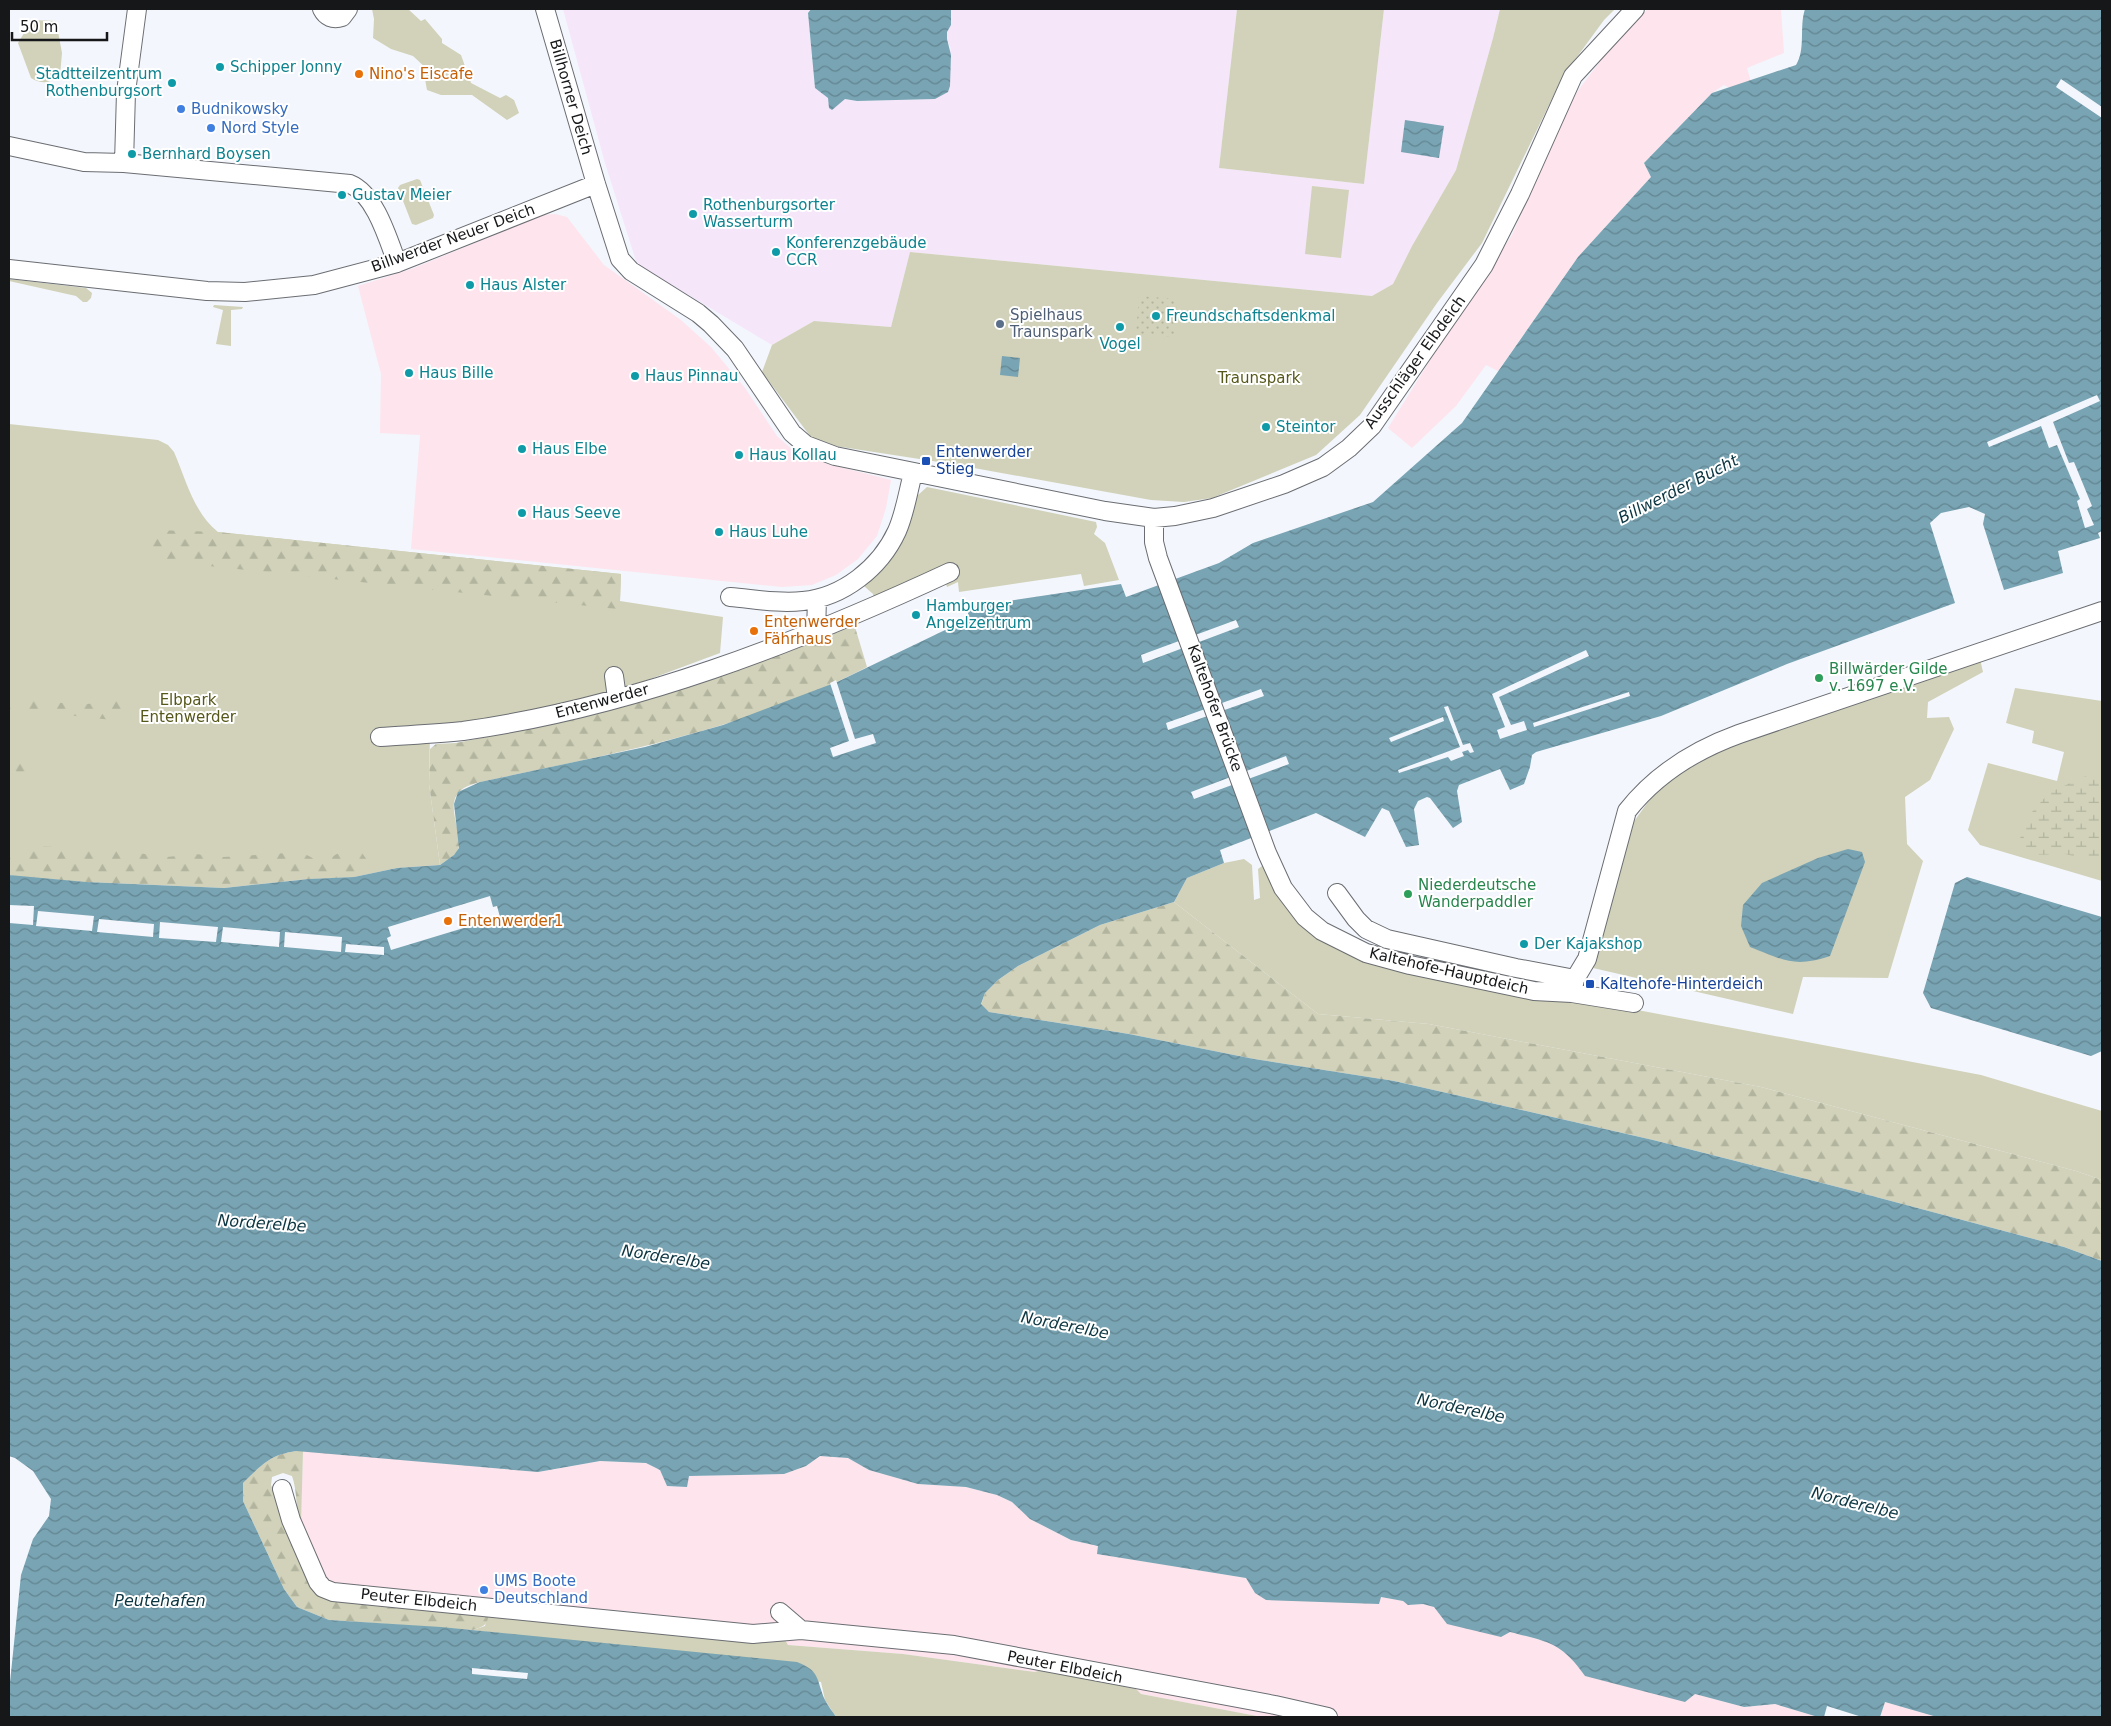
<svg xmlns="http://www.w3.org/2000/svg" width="2111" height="1726" font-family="'DejaVu Sans',sans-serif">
<defs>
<pattern id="forest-firs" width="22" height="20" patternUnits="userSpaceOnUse" patternTransform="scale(1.25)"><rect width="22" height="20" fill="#d1d2b9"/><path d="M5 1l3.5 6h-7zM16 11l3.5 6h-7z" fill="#b3b49e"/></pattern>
<pattern id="wetland-marsh" width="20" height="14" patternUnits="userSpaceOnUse" patternTransform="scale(1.25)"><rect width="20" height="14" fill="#d1d2b9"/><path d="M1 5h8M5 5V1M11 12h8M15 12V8" fill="none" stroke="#b3b49e"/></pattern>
<pattern id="garden-dots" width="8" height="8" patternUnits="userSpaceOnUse" patternTransform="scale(1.25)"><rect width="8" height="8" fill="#d1d2b9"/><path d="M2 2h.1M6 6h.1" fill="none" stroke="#b3b49e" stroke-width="1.8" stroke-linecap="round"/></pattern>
<pattern id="water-waves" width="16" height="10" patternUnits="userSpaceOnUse" patternTransform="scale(1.25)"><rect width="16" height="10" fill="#79a4b3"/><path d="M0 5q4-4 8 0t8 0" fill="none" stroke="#628591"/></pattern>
</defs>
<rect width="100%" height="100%" fill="#f3f6fc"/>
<path fill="#f5e6f9" d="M 563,9 L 810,9 L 808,13 L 815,88 L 829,98 L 829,104 L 835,107 L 845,99 L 857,101 L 935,99 L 951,49 L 947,39 L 947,32 L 951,25 L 951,9 L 1237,9 L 1219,168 L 1364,184 L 1384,9 L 1500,9 L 1493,38 L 1456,170 L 1412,246 L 1393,284 L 1372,296 L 910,252 L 891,327 L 814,321 L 772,345 L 637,264 L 605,163 Z"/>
<path fill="#fee4ec" d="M 1648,9 L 1781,9 L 1784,53 L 1747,68 L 1751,82 L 1742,94 L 1724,85 L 1712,93 L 1644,163 L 1651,177 L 1578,257 L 1498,371 L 1486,365 L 1456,406 L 1412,448 L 1388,428 L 1462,309 L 1512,235 L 1568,104 L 1619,36 Z
M 555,214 L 567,217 L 604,265 L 681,320 L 711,347 L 745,388 L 777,436 L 796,453 L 828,464 L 891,480 L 886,508 L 877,536 L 858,559 L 836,575 L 812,585 L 782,587 L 411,549 L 420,435 L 380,433 L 381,374 L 358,286 L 414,268 L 542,215 Z
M 303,1451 L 538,1472 L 600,1461 L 646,1463 L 660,1470 L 667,1486 L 686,1487 L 688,1476 L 784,1474 L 806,1466 L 820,1456 L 848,1458 L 869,1470 L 918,1484 L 966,1487 L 997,1495 L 1012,1502 L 1030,1519 L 1071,1540 L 1098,1546 L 1098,1554 L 1246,1578 L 1255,1593 L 1381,1597 L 1403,1601 L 1408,1605 L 1423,1604 L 1434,1607 L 1447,1624 L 1510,1632 L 1553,1643 L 1572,1657 L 1585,1676 L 1695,1694 L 1744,1707 L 1775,1704 L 1818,1717 L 1262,1717 L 1141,1694 L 1133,1686 L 1044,1669 L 1035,1672 L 903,1654 L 788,1645 L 681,1620 L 633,1612 L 335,1585 L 326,1580 L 301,1526 Z
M 1885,1702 L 1937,1717 L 1880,1717 Z"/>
<path fill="#d1d2b9" d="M 372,9 L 408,9 L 421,21 L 425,19 L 442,39 L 442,43 L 461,55 L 471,83 L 500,98 L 506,95 L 514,100 L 519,113 L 507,120 L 472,95 L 441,95 L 427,90 L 425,79 L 428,70 L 413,56 L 391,49 L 373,38 L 374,19 Z
M 1237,9 L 1384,9 L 1364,184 L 1219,168 Z
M 1500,9 L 1615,9 L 1604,20 L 1563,76 L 1482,243 L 1437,303 L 1360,415 L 1316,455 L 1212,498 L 1184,502 L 1151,500 L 952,464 L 822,444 L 810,436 L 762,372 L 772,345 L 814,321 L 891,327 L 910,252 L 1372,296 L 1393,284 L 1412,246 L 1456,170 L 1493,38 Z
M 32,20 L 56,21 L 62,53 L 60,75 C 50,83 43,85 31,78 L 18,43 Z
M 417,179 L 420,180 L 434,215 L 433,218 L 416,225 L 412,224 L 398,188 L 400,185 Z
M 1312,186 L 1349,190 L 1341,258 L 1305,254 Z
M 9,279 L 86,288 L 92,293 L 91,298 L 87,302 L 83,302 L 76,296 L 9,281 Z
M 214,305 L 243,307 L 242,309 L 231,310 L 231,346 L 216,344 L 223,310 L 213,307 Z
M 9,424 L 158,440 L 168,445 L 174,452 C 186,480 194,513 218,532 L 621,574 L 620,601 L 723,617 L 720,653 L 607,695 L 430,732 L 429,784 L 440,865 L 397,868 L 354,877 L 308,879 L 86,882 L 9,875 Z
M 927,487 L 1096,522 L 1097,527 L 1094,534 L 1105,543 L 1119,580 L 1084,586 L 1081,574 L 959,592 L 958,582 L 947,587 L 945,581 L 874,599 L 873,594 L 864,586 L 883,569 L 898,550 L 910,522 L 917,496 Z
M 1980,659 L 1983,672 L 1928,702 L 1927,718 L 1949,717 L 1954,729 L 1930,780 L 1905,797 L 1907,844 L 1923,861 L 1888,978 L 1803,977 L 1793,1014 L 1593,968 L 1632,824 L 1662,783 L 1707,749 Z
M 2015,688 L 2102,701 L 2102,881 L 1980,845 L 1968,830 L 1988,763 L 2057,781 L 2064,752 L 2032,743 L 2034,731 L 2006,723 Z
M 1244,859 L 1252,865 L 1254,900 L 1260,898 L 1258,869 L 1262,866 L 1268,870 L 1318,938 L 1344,951 L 1611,1005 L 1981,1075 L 2102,1111 L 2102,1180 L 2076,1171 L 1761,1087 L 1429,1024 L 1318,1014 L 1174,902 L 1187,878 L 1224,863 Z
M 488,1614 L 752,1642 L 785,1640 L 788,1645 L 903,1654 L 1035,1672 L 1044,1669 L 1133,1686 L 1141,1694 L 1262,1717 L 836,1717 L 825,1700 L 821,1682 L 473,1630 L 485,1626 Z"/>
<path fill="url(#forest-firs)" d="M 153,530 L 218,532 L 621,574 L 620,601 L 617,609 L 152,560 Z
M 855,627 L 867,667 C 747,730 612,754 480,782 C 474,784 464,786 459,792 C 445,807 464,834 458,850 C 455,857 446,860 440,865 L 429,784 L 430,749 L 436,744 L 456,743 L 541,726 L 714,676 L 840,630 Z
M 9,697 L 80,705 L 124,699 L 122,721 L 9,709 Z
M 24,756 L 33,765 L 30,777 L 23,778 C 16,774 14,770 14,762 L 18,758 Z
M 28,845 L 123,851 L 167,857 L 195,854 L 224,857 L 287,853 L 305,854 L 318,861 L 328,861 C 338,850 348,850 362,853 L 367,860 L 365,866 L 354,877 L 308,879 L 224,888 L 86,882 L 13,876 L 9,872 L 9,853 Z
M 1174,902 L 1318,1014 L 1429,1024 L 1761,1087 L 2076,1171 L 2102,1180 L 2102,1261 L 2064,1247 L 1861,1193 L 1653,1140 L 1394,1081 L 1254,1059 L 1129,1034 L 989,1012 L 981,1005 L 985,993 L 998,980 L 1018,966 L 1100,925 Z
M 296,1451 L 303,1451 L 301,1526 C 295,1510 298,1493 292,1476 L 283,1473 L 272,1477 L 271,1485 L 312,1584 L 488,1614 C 489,1625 482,1627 473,1630 L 329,1620 L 297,1607 L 284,1589 L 243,1501 L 243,1483 C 262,1465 269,1455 296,1451 Z"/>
<path fill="url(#wetland-marsh)" d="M 2102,774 L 2102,863 L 2065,854 L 2036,855 L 2019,844 L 2024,821 L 2049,793 L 2083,777 Z"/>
<path fill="url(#garden-dots)" d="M 1139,296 L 1177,299 L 1174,337 L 1136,334 Z"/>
<path fill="url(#water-waves)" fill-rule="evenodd" d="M 811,9 L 951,9 L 951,25 L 947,32 L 947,39 L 951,55 L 950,86 L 948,92 L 935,99 L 857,101 L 845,99 L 832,110 L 829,108 L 828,98 L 815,88 L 808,13 Z
M 1805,9 L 2102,9 L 2102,531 L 2098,533 L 2100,538 L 2058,551 L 2063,573 L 2004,590 L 1983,524 L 1985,514 L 1969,507 L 1941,513 L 1930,523 L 1955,603 L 1787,664 L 1661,716 L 1536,752 L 1532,755 L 1530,767 L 1524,784 L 1510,790 L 1500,769 L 1459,785 L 1457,791 L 1462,822 L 1453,828 L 1430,798 L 1427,797 L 1418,801 L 1414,809 L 1419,845 L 1406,847 L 1389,811 L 1382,808 L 1365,837 L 1316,813 L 1220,850 L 1224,863 L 1187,878 L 1174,902 L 1100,925 L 1018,966 L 998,980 L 985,993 L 981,1004 L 989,1012 L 1129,1034 L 1254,1059 L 1394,1081 L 1653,1140 L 1861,1193 L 2064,1247 L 2102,1261 L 2102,1717 L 1937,1717 L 1885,1702 L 1880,1717 L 1862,1717 L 1827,1706 L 1824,1717 L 1818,1717 L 1775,1704 L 1744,1707 L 1695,1694 L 1685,1702 L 1585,1676 C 1561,1642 1548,1642 1510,1632 L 1501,1637 L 1447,1624 L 1434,1607 L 1423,1604 L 1408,1605 L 1403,1601 L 1381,1597 L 1379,1604 L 1266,1600 L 1255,1593 L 1246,1578 L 1097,1554 L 1098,1546 L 1071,1540 L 1030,1519 L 1012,1502 L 997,1495 L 966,1487 L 918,1484 L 869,1470 L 848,1458 L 820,1456 L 806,1466 L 784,1474 L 689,1476 L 687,1487 L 667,1486 L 660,1470 L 646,1463 L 600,1461 L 538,1472 L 296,1451 C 269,1455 262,1465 243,1483 L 243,1501 L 284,1589 L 297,1607 L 329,1620 L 441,1627 L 797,1662 C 821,1671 816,1680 825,1700 C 828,1706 833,1712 836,1717 L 9,1717 L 9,1692 L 21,1575 L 33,1539 L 49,1516 L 51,1499 L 33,1471 L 15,1458 L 9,1456 L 9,875 L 86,882 L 224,888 L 309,879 L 354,877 L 397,868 L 440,865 L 454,855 L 459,848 L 454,804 L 458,792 L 480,782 L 645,747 L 723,725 L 837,682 L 968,619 L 968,607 L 1121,584 L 1126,597 L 1219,563 L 1253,543 L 1373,502 L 1462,423 L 1578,257 L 1651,177 L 1644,163 L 1712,93 L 1796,65 C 1806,49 1799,27 1805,9 ZM 1236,620 L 1239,627 L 1143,663 L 1141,655 ZM 1261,689 L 1264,696 L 1168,730 L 1166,723 ZM 1286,756 L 1289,764 L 1194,799 L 1191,792 Z
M 1405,120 L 1444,126 L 1439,158 L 1401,152 Z
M 1002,356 L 1020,358 L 1018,377 L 1000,375 Z
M 1848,849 L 1862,852 L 1865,862 L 1830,956 C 1794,968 1784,960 1750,947 L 1741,926 L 1743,905 L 1762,883 L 1818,858 Z
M 1967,877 L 2102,917 L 2102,1051 L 2091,1056 L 1931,1008 L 1923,993 L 1955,883 Z"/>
<path fill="#f3f6fc" d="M 2061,79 L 2102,107 L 2102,118 L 2056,87 Z
M 2097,395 L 2100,401 L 2053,422 L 2069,463 L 2074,462 L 2092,506 L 2087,509 L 2094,525 L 2085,528 L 2077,501 L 2080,499 L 2057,445 L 2049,448 L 2041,426 L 1989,447 L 1987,442 Z
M 1586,650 L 1589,656 L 1499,697 L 1511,725 L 1524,721 L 1527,730 L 1500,739 L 1497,730 L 1505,727 L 1492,694 Z
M 836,680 L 855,739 L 873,734 L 876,743 L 833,757 L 830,748 L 849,741 L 830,683 Z
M 1629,692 L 1630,696 L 1534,727 L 1533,723 Z
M 1448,706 L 1463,745 L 1470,743 L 1474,752 L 1470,753 L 1468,750 L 1462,752 L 1464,756 L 1451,761 L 1448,757 L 1399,773 L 1398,770 L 1460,747 L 1444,707 Z
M 1443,717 L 1444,721 L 1391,742 L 1389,738 Z
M 490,896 L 493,907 L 497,906 L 500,917 L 391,950 L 387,938 L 391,936 L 388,927 Z
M 9,905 L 34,906 L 33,925 L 9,923 Z
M 38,911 L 94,916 L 92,931 L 36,926 Z
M 99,919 L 154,924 L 153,937 L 97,932 Z
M 160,922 L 218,927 L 216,942 L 159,938 Z
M 223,927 L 280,932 L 279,947 L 221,942 Z
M 285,932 L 342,937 L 341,952 L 284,947 Z
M 346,944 L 384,947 L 384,955 L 345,952 Z
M 472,1668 L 528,1673 L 527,1679 L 472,1674 Z"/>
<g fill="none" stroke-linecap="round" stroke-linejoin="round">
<g stroke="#6a6d72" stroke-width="20">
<path id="minor" d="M 322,9 C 326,17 333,20 342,17 L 348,9
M 545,9 L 596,184 L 620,259 L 631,271 L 698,313 L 711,324 L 735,349 L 792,433 L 806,445 L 835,456 L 1105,511 L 1154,518 L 1175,516 L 1213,508 L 1284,484 L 1323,467 L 1349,448 L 1372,426 L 1484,265 L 1520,194 L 1573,76 L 1635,9
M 9,146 L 84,162 L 124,163 L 350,184 C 375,194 388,239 397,263
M 124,163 L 126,92 L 137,9
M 9,269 L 207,291 L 245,292 L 314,285 L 397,263 L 596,184
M 1154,518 L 1154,542 L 1158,558 L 1267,853 L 1283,888 L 1305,917 L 1322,931 L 1366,953 L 1410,965 L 1534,991 L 1572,993 L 1634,1003
M 730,597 C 754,599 779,604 803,601 C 843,597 880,568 897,531 C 905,513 908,492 913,473
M 816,632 L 817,599
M 614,676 L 617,698
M 380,737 C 407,735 435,734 463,731 C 633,707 795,644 950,572
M 1337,893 L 1356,919 L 1366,929 L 1387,939 L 1516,968 L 1575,979
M 1572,993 L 1575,979 L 1587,959 L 1627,811 C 1656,774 1695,750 1739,734 L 2102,611
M 282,1489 L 291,1520 L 318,1582 L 323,1588 L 333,1592 L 753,1634 L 801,1630
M 780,1612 L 801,1630 L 954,1645 L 1275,1705 L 1328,1717"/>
</g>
<use href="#minor" stroke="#fff" stroke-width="18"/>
</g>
<g fill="#0f9aa8" stroke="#fff" stroke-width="2">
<circle cx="220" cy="67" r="5"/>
<circle cx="172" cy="83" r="5"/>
<circle cx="132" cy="154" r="5"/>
<circle cx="342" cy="195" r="5"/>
<circle cx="693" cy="214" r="5"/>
<circle cx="776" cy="252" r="5"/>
<circle cx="470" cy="285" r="5"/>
<circle cx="1156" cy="316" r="5"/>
<circle cx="1120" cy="327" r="5"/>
<circle cx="409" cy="373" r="5"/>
<circle cx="635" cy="376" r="5"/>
<circle cx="1266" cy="427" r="5"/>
<circle cx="522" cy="449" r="5"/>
<circle cx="739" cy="455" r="5"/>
<circle cx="522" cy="513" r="5"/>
<circle cx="719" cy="532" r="5"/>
<circle cx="916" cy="615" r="5"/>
<circle cx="1524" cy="944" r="5"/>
</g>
<g fill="#e8710a" stroke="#fff" stroke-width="2">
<circle cx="359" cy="74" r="5"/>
<circle cx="754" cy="631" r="5"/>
<circle cx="448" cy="921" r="5"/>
</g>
<g fill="#3f7fe0" stroke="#fff" stroke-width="2">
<circle cx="181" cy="109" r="5"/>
<circle cx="211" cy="128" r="5"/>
<circle cx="484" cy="1590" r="5"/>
</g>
<circle fill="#5c6f8a" stroke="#fff" stroke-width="2" cx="1000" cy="324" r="5"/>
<g fill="#1a4fb4" stroke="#fff" stroke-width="2">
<rect x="921" y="456" width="10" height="10" rx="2.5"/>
<rect x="1585" y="979" width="10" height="10" rx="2.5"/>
</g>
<g fill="#2e9e5b" stroke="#fff" stroke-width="2">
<circle cx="1819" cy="678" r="5"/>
<circle cx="1408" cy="894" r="5"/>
</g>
<g text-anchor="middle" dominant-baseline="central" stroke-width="4" stroke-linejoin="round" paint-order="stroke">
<g font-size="15" fill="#0d838f" stroke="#fff" text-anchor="start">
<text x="230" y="67">Schipper Jonny</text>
<text x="162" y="74" text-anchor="end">Stadtteilzentrum<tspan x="162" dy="17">Rothenburgsort</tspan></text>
<text x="142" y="154">Bernhard Boysen</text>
<text x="352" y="195">Gustav Meier</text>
<text x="703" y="205">Rothenburgsorter<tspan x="703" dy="17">Wasserturm</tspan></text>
<text x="786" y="243">Konferenzgebäude<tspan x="786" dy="17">CCR</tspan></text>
<text x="480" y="285">Haus Alster</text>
<text x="1166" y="316">Freundschaftsdenkmal</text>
<text x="1120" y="344" text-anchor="middle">Vogel</text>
<text x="419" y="373">Haus Bille</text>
<text x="645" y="376">Haus Pinnau</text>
<text x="1276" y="427">Steintor</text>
<text x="532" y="449">Haus Elbe</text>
<text x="749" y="455">Haus Kollau</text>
<text x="532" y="513">Haus Seeve</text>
<text x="729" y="532">Haus Luhe</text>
<text x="926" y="606">Hamburger<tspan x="926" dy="17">Angelzentrum</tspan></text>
<text x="1534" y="944">Der Kajakshop</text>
</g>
<g font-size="15" fill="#c56008" stroke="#fff" text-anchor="start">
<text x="369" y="74">Nino's Eiscafe</text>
<text x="764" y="622">Entenwerder<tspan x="764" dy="17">Fährhaus</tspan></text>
<text x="458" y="921">Entenwerder1</text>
</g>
<g font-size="15" fill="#161719" stroke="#fff">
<text transform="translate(571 97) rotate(74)">Billhorner Deich</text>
<text transform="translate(453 238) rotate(-20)">Billwerder Neuer Deich</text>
<text transform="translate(1415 362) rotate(-54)">Ausschläger Elbdeich</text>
<text transform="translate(602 701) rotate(-15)">Entenwerder</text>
<text transform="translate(1215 708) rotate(70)">Kaltehofer Brücke</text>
<text transform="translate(1449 971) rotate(13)">Kaltehofe-Hauptdeich</text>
<text transform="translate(419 1600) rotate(6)">Peuter Elbdeich</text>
<text transform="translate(1065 1667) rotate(11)">Peuter Elbdeich</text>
</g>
<g font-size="15" fill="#366cbe" stroke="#fff" text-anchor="start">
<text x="191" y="109">Budnikowsky</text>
<text x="221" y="128">Nord Style</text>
<text x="494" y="1581">UMS Boote<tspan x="494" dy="17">Deutschland</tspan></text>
</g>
<g font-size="15" fill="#4e5e75" stroke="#fff" text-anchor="start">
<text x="1010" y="315">Spielhaus<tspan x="1010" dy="17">Traunspark</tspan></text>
</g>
<g font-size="15" fill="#56571a" stroke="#fff">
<text x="1259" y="378">Traunspark</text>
<text x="188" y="700">Elbpark<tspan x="188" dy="17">Entenwerder</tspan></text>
</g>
<g font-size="15" fill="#164399" stroke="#fff" text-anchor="start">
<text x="936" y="452">Entenwerder<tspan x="936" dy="17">Stieg</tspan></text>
<text x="1600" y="984">Kaltehofe-Hinterdeich</text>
</g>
<g font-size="15" fill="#27864d" stroke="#fff" text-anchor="start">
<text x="1829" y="669">Billwärder Gilde<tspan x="1829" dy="17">v. 1697 e.V.</tspan></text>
<text x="1418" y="885">Niederdeutsche<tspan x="1418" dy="17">Wanderpaddler</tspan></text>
</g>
<g font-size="16" font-style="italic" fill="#0b3541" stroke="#fff">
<text transform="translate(1678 489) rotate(-27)">Billwerder Bucht</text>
<text transform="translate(262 1223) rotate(4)">Norderelbe</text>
<text transform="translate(666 1257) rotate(9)">Norderelbe</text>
<text transform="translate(1065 1325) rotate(11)">Norderelbe</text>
<text transform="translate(1461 1408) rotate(12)">Norderelbe</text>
<text transform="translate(1855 1503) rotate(14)">Norderelbe</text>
<text x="160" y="1600">Peutehafen</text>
</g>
</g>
<rect width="2111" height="1726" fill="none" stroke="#161719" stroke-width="20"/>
<path d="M12 32v8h95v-8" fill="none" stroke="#161719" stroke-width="2.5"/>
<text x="20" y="32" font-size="15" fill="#161719" stroke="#ffffff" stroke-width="4" paint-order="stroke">50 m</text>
</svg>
